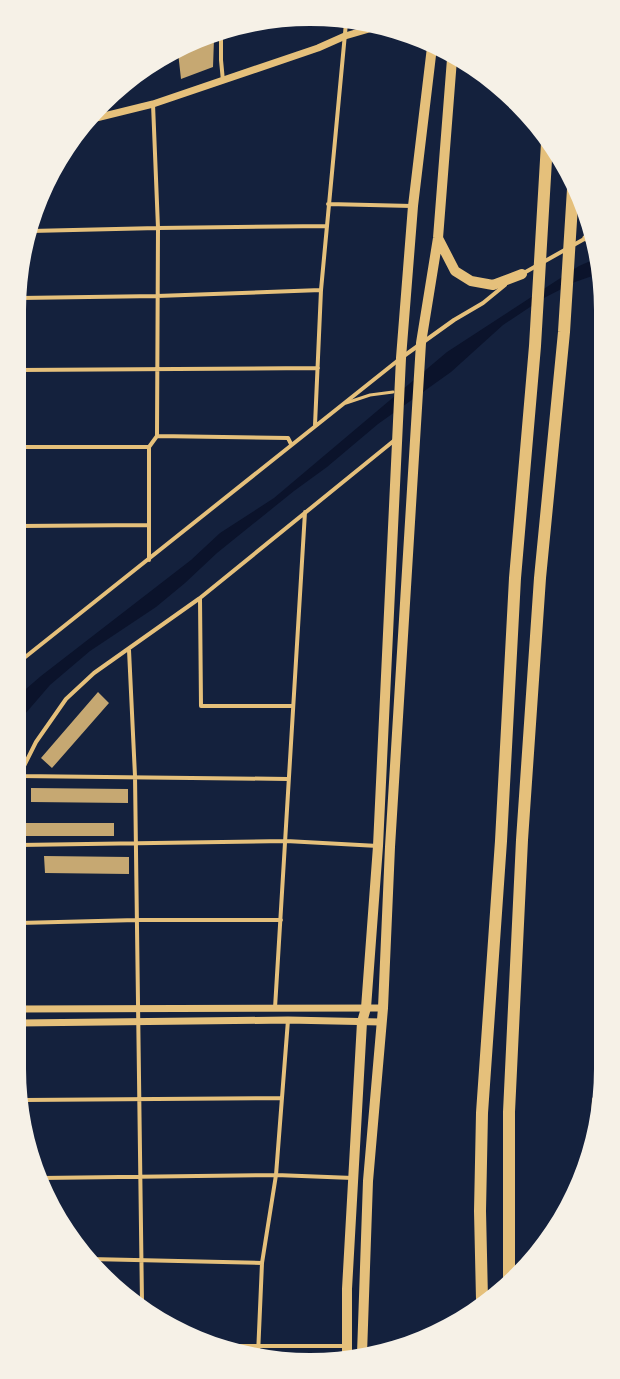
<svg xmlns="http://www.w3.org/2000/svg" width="620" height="1379" font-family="'Fira Sans',sans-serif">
<rect width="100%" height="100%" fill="#14213d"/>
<path fill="#0b132b" d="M 595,259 L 598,274 L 575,282 L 542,299 L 503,325 L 451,372 L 378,424 L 327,467 L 294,491 L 217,553 L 185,583 L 156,607 L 90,651 L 50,685 L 19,721 L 19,695 L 41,676 L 191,560 L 220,533 L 274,498 L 447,352 L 579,266 Z"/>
<path fill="#c6a872" d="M 214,39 L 213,67 L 181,79 L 178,52 L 197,42 Z
M 98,692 L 109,703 L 52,768 L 41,758 Z
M 31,788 L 128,789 L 128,803 L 31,802 Z
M 19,823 L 114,823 L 114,836 L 19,836 Z
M 44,856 L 129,857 L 129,874 L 45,873 Z"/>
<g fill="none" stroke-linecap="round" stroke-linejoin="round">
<path stroke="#e5c07b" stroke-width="3" d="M 346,403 L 370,395 L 393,392"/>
<path stroke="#e5c07b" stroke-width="4" d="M 221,34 L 221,60 L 223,81
M 153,104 L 158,228 L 157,436
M 328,204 L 412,206
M 31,231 L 158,228 L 327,226
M 522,274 L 586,238 L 587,229
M 20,298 L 157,296 L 321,290
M 19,370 L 318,368
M 315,425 L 321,290 L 346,23
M 19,447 L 149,447 L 157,436 L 288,438 L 291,444
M 19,526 L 148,525
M 149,560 L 149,447
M 200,598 L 201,706 L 293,706
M 129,650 L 135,776 L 142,1303
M 19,662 L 401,358 L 454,320 L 483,303 L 505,285
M 19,776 L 36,742 L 66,699 L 94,673 L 200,598 L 396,439
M 19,776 L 288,779
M 19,845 L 286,841 L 378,846
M 19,923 L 137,920 L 281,920
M 601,954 L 598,967 L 601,972
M 275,1008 L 305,512
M 24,1100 L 281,1098
M 592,1137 L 594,1099 L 598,1097
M 41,1178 L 276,1175 L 353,1178
M 90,1259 L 262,1263
M 232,1346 L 347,1346
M 258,1355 L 262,1263 L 276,1175 L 288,1020"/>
<path stroke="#e5c07b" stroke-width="7" d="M 92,119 L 153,104 L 318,48 L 345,36 L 376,27
M 586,238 L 589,237
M 19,1009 L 383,1008
M 19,1023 L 288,1020 L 381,1022"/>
<path stroke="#e5c07b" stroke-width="10" d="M 438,238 L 455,271 L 471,281 L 493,285 L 522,274
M 362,1354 L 368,1181 L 383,1008 L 390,847 L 421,343 L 438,238 L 452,59
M 347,1357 L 347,1289 L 362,1022 L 366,1008 L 378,846 L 401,358 L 413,206 L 432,47"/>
<path stroke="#e5c07b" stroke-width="12" d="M 509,1277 L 509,1112 L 522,840 L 540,578 L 564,332 L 573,189
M 482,1299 L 480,1211 L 482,1113 L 501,841 L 515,578 L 535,346 L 547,143"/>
</g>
<path d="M0 0H620V1379H0ZM310 26H310A284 284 0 0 1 594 310V1069A284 284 0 0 1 310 1353H310A284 284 0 0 1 26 1069V310A284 284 0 0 1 310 26Z" fill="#f6f1e7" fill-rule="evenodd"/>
</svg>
